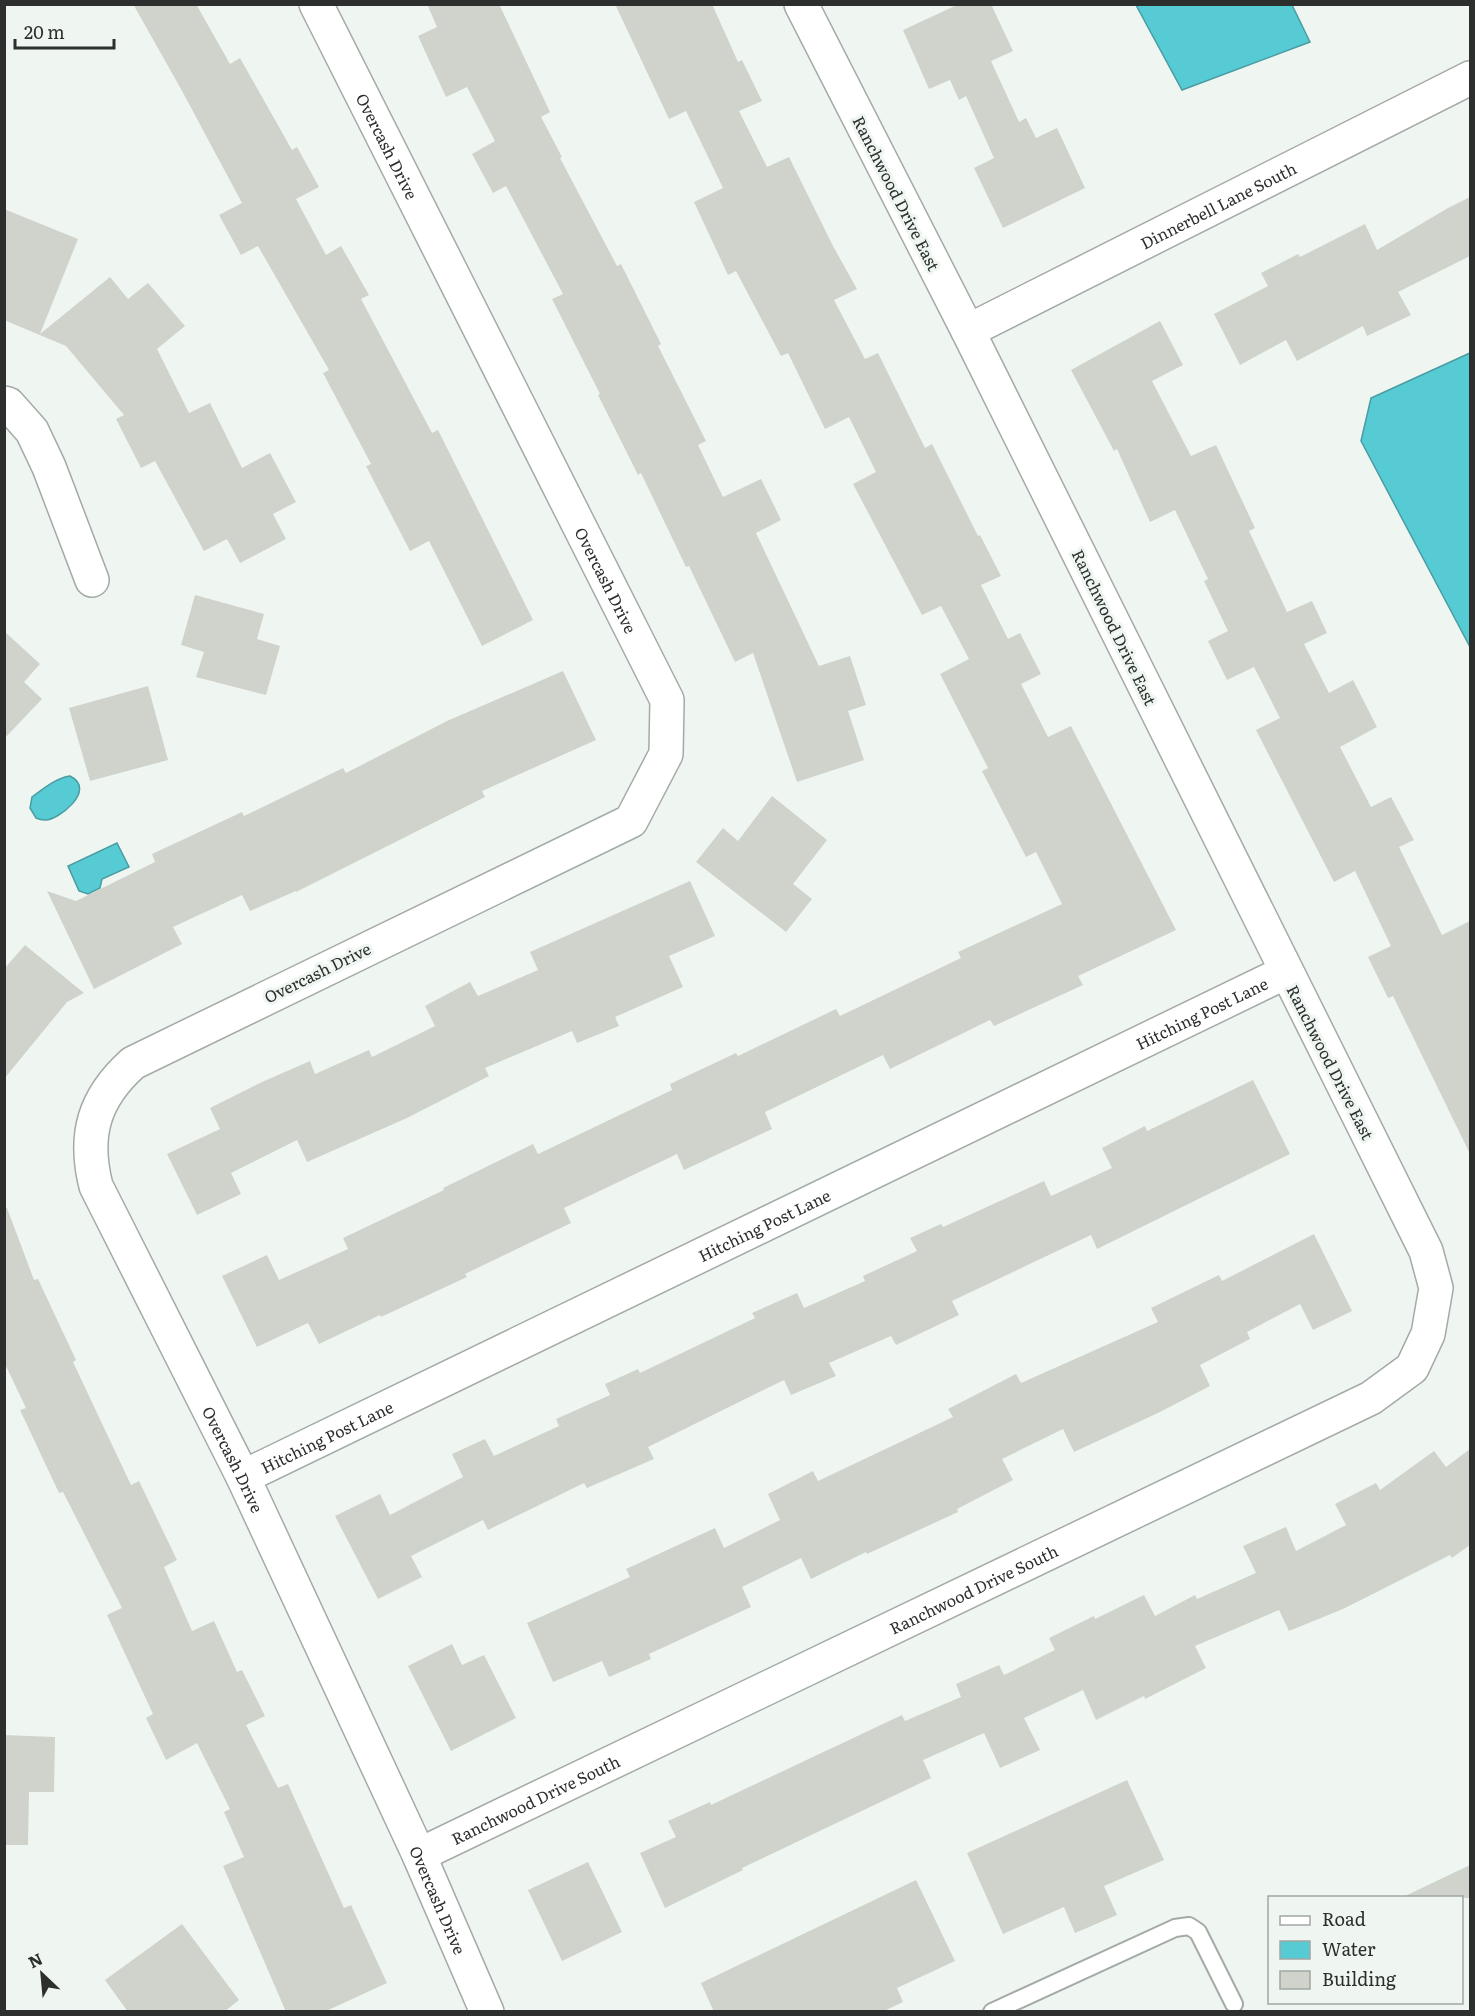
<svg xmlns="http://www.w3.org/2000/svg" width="1475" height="2016" font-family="Literata,serif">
<rect width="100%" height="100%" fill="#eff6f1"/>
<path fill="#56cbd4" stroke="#499ca2" stroke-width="1.5" d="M 1136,5 L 1292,5 L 1310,42 L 1182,90 Z
M 1470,353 L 1470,647 L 1361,441 L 1371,398 Z
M 70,776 C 98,790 57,821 45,820 C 43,820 38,819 36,818 L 30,808 L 32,797 C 43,789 56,778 70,776 Z
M 117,843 L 129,867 L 102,879 L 100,888 L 88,894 L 79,891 L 68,866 Z"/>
<path fill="#d0d3cc" d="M 133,4 L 196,4 L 230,64 L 240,58 L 292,150 L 297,147 L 319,187 L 296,199 L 326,255 L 341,246 L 369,295 L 361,299 L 432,433 L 438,430 L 533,620 L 482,646 L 429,541 L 410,551 L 366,466 L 371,464 L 323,373 L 329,370 L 258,246 L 241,255 L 219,215 L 242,203 L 181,89 Z
M 427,4 L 499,4 L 550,112 L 541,117 L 562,157 L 560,158 L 617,266 L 621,264 L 661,344 L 658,346 L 706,441 L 698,445 L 723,497 L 761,479 L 781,520 L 756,533 L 819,666 L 850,656 L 866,705 L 848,711 L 864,760 L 797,782 L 753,653 L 735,662 L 689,566 L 686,567 L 641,473 L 638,475 L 598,395 L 600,394 L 552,299 L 563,294 L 506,186 L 493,193 L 472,154 L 495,141 L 467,87 L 446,97 L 418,36 L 437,27 Z
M 615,4 L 712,4 L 738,62 L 742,60 L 762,101 L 739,111 L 767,167 L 789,157 L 833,246 L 857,289 L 834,300 L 865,359 L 878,353 L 925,448 L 932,444 L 978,536 L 980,535 L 1001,576 L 981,585 L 1008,639 L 1020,633 L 1041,674 L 1021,684 L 1048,737 L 1071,726 L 1176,930 L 1078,976 L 1083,985 L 994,1026 L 990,1020 L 890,1069 L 883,1055 L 765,1112 L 772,1129 L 684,1170 L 677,1154 L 564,1208 L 571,1223 L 465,1274 L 467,1277 L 381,1317 L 380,1315 L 319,1344 L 308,1323 L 257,1347 L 222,1276 L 267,1255 L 279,1280 L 348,1249 L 343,1238 L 444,1190 L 443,1188 L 533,1144 L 538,1154 L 672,1090 L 670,1084 L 736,1053 L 738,1056 L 836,1009 L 840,1016 L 961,958 L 958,952 L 1062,904 L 1036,852 L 1026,857 L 982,771 L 988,768 L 940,674 L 969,659 L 941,606 L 922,615 L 853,484 L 876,472 L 849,417 L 825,429 L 788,353 L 781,356 L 736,271 L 728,275 L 694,202 L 723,188 L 686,111 L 669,119 Z
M 959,4 L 991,4 L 1013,51 L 991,61 L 1019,122 L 1026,118 L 1036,138 L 1057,128 L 1085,188 L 1003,228 L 974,168 L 994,158 L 966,96 L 959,100 L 950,80 L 929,89 L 903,30 Z
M 1470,197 L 1470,256 L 1398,292 L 1411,315 L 1367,336 L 1363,326 L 1297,361 L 1286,340 L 1240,365 L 1214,314 L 1268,286 L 1261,273 L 1298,254 L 1300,257 L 1365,224 L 1377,250 L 1448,208 Z
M 4,209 L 78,239 L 40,334 L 110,277 L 128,299 L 148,283 L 185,326 L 157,349 L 189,413 L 210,403 L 242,468 L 270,453 L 296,502 L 273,514 L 286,539 L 240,563 L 227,539 L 204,551 L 155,461 L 141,468 L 116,419 L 124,415 L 66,346 L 4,320 Z
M 1160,321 L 1183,365 L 1152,381 L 1191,456 L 1216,445 L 1255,528 L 1249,531 L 1287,612 L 1312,601 L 1327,633 L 1304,644 L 1329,693 L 1353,680 L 1377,727 L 1340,747 L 1371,807 L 1391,797 L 1414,840 L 1399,847 L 1442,935 L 1470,921 L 1470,1154 L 1393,996 L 1388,998 L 1368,957 L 1391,946 L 1355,871 L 1334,882 L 1256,730 L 1280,718 L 1254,667 L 1227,680 L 1208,641 L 1228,631 L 1204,581 L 1208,579 L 1175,510 L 1150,522 L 1117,449 L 1114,451 L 1071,370 Z
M 195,595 L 264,614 L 257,639 L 280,646 L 266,695 L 196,677 L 204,652 L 181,645 Z
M 4,631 L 40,664 L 24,682 L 42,699 L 4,739 Z
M 563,671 L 596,740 L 482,791 L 485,797 L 296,892 L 296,891 L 250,911 L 242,895 L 173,927 L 182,944 L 94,989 L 47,891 L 76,901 L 155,862 L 152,854 L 242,812 L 244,816 L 343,768 L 346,773 L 447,721 Z
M 148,686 L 168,760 L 90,781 L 69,708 Z
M 772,796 L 827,840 L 793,884 L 812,899 L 786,932 L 696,862 L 723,828 L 738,841 Z
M 690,881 L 715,936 L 669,956 L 683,987 L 615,1017 L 619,1026 L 577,1043 L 572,1031 L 485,1068 L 489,1076 L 407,1118 L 307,1162 L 297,1140 L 231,1173 L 241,1194 L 197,1215 L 167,1154 L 220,1129 L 210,1108 L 262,1082 L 310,1061 L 315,1074 L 369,1050 L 372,1057 L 435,1026 L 425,1006 L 470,982 L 478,996 L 538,970 L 530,952 Z
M 25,945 L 84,993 L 67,1002 L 4,1079 L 4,969 Z
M 1253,1080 L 1290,1154 L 1097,1249 L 1091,1235 L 952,1301 L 959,1315 L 896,1345 L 891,1336 L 829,1363 L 836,1376 L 791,1395 L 784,1380 L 648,1447 L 654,1459 L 587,1488 L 584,1483 L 488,1530 L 483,1520 L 411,1556 L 422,1577 L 378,1599 L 335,1516 L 380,1494 L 390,1515 L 463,1477 L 452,1454 L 485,1439 L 494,1456 L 559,1426 L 556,1419 L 610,1395 L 605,1384 L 638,1369 L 640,1373 L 755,1318 L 752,1313 L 797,1293 L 804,1308 L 865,1281 L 863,1276 L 917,1251 L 910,1238 L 941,1224 L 943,1227 L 1044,1181 L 1051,1196 L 1112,1168 L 1102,1148 L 1145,1126 L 1147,1131 Z
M 4,1208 L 7,1208 L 34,1280 L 38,1279 L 76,1360 L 73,1362 L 131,1485 L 139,1481 L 177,1560 L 164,1567 L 192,1631 L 214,1621 L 237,1672 L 242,1670 L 265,1716 L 246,1725 L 278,1788 L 288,1784 L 344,1908 L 351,1905 L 387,1983 L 324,2012 L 286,2012 L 223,1866 L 244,1857 L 224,1812 L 230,1809 L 197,1743 L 166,1760 L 146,1718 L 153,1714 L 107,1615 L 122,1608 L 63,1492 L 59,1493 L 20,1410 L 26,1408 L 4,1362 Z
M 1314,1234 L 1352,1311 L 1313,1330 L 1300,1304 L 1247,1332 L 1250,1339 L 1200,1365 L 1210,1386 L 1158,1413 L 1074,1452 L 1063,1429 L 1002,1459 L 1013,1480 L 957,1509 L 958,1512 L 867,1554 L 866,1552 L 811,1579 L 801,1558 L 742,1587 L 751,1607 L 649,1654 L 651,1659 L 609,1677 L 602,1661 L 553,1682 L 527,1623 L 630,1577 L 626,1569 L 715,1528 L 724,1548 L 780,1520 L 768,1494 L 813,1471 L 818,1481 L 953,1417 L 948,1409 L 1016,1374 L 1021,1383 L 1158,1322 L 1151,1308 L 1219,1275 L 1222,1281 Z
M 1470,1449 L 1470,1545 L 1452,1558 L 1450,1555 L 1343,1609 L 1289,1631 L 1279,1610 L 1195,1646 L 1206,1668 L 1145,1699 L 1144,1696 L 1096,1720 L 1083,1690 L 1024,1718 L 1040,1750 L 1000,1768 L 984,1733 L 923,1760 L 931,1778 L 742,1868 L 743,1870 L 665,1908 L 640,1853 L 676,1837 L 668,1821 L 710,1802 L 711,1805 L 902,1715 L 905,1721 L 961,1697 L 956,1684 L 999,1665 L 1004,1675 L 1055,1650 L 1049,1638 L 1094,1616 L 1095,1619 L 1144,1595 L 1155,1616 L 1195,1595 L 1197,1599 L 1256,1573 L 1243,1546 L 1286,1527 L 1296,1551 L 1346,1525 L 1335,1504 L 1376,1483 L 1380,1490 L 1434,1451 L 1446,1467 Z
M 452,1644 L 462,1665 L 484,1655 L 516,1718 L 451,1751 L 408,1666 Z
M 4,1735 L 55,1737 L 54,1792 L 29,1792 L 28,1845 L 4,1845 Z
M 1127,1780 L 1164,1860 L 1104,1886 L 1117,1915 L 1075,1933 L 1064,1907 L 1003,1934 L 967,1853 Z
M 588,1862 L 622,1932 L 562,1961 L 528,1890 Z
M 1470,1865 L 1470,1898 L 1401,1898 Z
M 916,1880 L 955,1961 L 897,1988 L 903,2002 L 882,2012 L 714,2012 L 701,1983 Z
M 182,1924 L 239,2000 L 224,2012 L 128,2012 L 105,1980 Z"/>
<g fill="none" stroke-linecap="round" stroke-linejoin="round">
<g stroke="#a4aba6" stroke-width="20">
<path id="lane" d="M 992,2012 L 1175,1928 L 1189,1926 L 1198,1932 L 1234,2004"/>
</g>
<g stroke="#a4aba6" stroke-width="36">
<g id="street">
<path id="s1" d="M 316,4 L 667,700 L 666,754 L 631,821 L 133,1063 C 94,1098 83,1135 96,1186 L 243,1477 L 419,1855 L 487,2012"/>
<path id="s2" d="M 968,331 L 1470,78"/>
<path d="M 4,403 L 8,404 L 32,431 L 49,467 L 92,580"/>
<path id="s3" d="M 243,1477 L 1286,972"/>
<path id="s4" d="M 419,1855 L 1371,1398 L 1412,1368 L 1428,1334 L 1436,1288 L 1426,1251 L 968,331 L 801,4"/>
</g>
</g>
<use href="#lane" stroke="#fff" stroke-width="16"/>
<use href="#street" stroke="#fff" stroke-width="33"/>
</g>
<g text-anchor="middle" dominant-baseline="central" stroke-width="6" stroke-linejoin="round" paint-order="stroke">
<g font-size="16" fill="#2c2f2d" stroke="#eff6f1">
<text stroke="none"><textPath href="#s1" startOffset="159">Overcash Drive</textPath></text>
<text transform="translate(897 193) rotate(63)">Ranchwood Drive East</text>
<text stroke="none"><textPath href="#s2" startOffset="280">Dinnerbell Lane South</textPath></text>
<text stroke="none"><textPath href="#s1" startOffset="645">Overcash Drive</textPath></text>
<text transform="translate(1115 627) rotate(64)">Ranchwood Drive East</text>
<text transform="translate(317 972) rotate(-26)">Overcash Drive</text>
<text stroke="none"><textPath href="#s3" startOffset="1065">Hitching Post Lane</textPath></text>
<text transform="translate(1331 1062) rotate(63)">Ranchwood Drive East</text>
<text stroke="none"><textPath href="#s3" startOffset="579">Hitching Post Lane</textPath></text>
<text stroke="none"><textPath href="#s3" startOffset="93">Hitching Post Lane</textPath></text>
<text stroke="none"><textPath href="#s1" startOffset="1905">Overcash Drive</textPath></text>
<text stroke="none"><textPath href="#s4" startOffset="615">Ranchwood Drive South</textPath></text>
<text stroke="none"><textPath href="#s4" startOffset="129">Ranchwood Drive South</textPath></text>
<text stroke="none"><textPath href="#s1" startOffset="2391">Overcash Drive</textPath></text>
</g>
</g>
<rect width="1475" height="2016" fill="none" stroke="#2c2f2d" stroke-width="12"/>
<rect x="1268" y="1896" width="195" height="108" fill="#eff6f1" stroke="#a1a6a3" stroke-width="1.5"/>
<rect x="1280" y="1916" width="30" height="9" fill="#ffffff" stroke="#a1a6a3" stroke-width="1.5"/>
<text x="1322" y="1926" font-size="18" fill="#2c2f2d">Road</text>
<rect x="1280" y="1941" width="30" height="18" fill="#56cbd4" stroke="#a1a6a3" stroke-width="1.5"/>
<text x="1322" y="1956" font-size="18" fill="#2c2f2d">Water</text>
<rect x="1280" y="1971" width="30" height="18" fill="#d0d3cc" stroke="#a1a6a3" stroke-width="1.5"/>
<text x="1322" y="1986" font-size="18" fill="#2c2f2d">Building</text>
<g transform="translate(42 1974) rotate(334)" stroke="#eff6f1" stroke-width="4.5" paint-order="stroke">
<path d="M0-4.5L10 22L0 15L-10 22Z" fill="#2c2f2d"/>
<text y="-9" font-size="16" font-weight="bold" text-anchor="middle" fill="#2c2f2d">N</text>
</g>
<path d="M15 39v9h99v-9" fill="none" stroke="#2c2f2d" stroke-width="3"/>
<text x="24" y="39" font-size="18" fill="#2c2f2d" stroke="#eff6f1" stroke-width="4.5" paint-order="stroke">20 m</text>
</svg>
